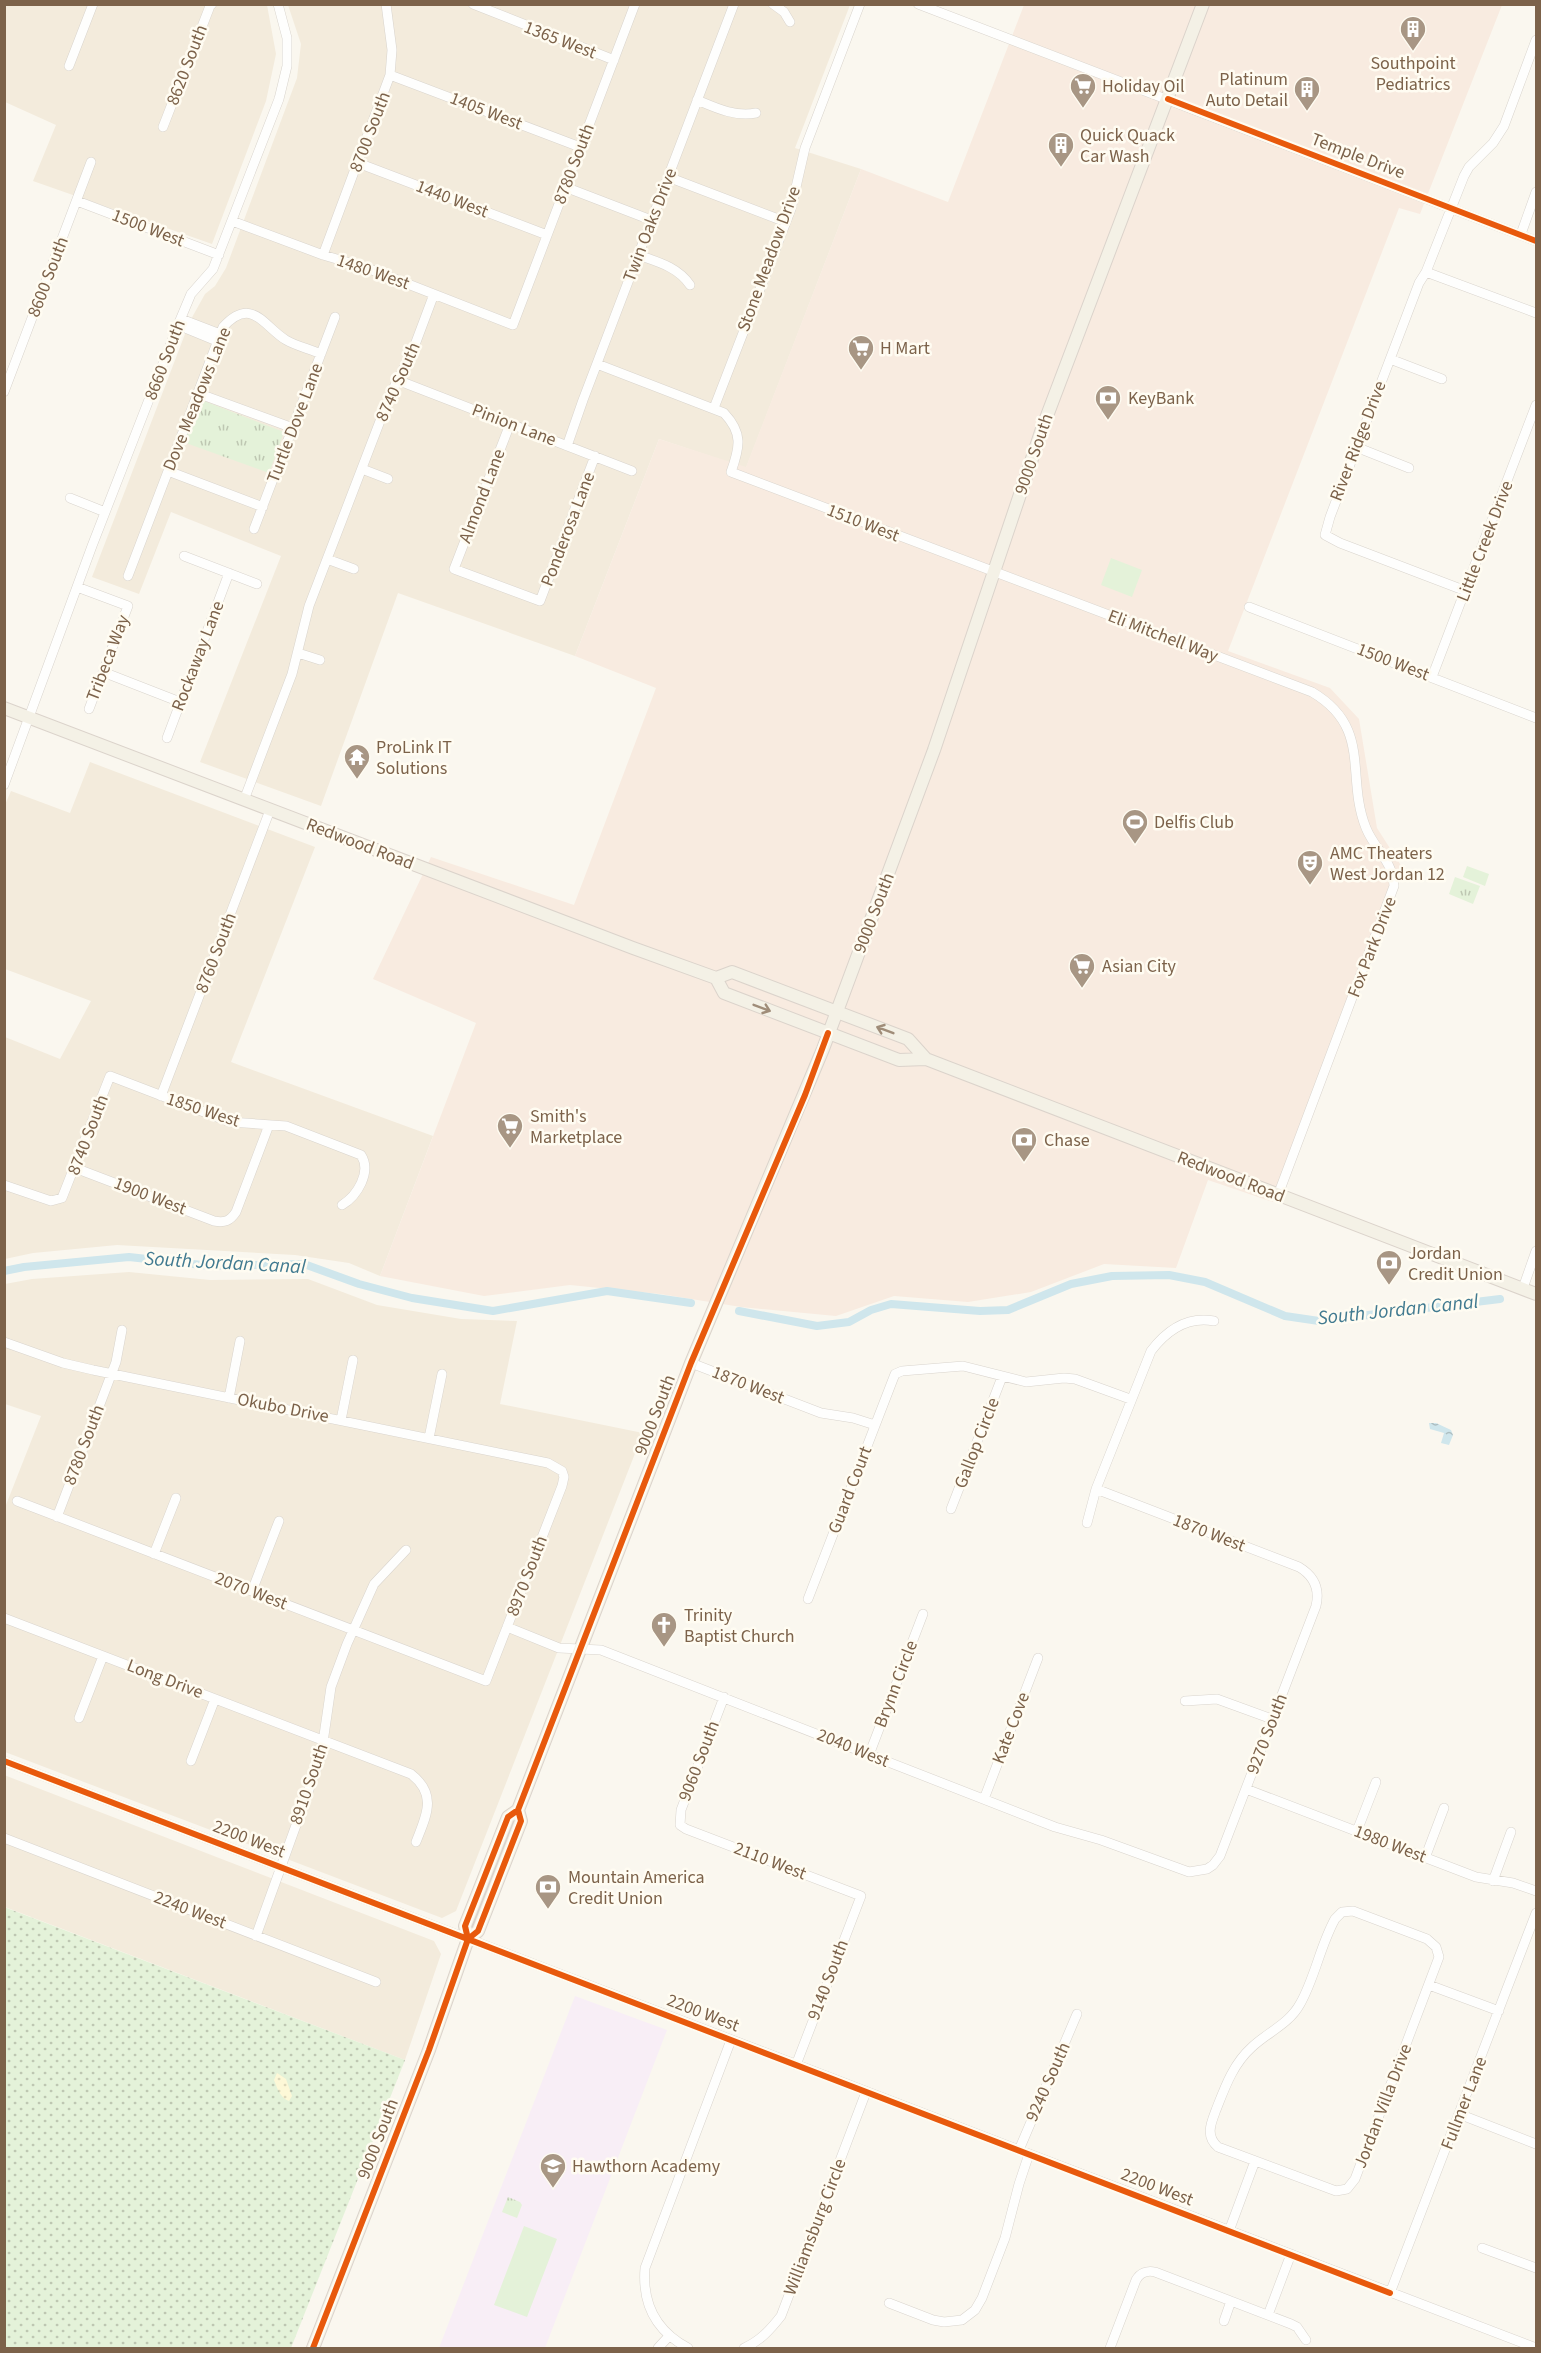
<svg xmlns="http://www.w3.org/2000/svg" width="1541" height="2353" font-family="'Source Sans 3',sans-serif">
<defs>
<pattern id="grass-dots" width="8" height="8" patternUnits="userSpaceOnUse" patternTransform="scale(1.5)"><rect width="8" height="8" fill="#e4f2d9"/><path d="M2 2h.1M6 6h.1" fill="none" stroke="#bec7b2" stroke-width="1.8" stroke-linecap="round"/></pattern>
<pattern id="sand-dots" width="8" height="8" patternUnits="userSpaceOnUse" patternTransform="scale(1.5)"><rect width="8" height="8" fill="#fdf8d7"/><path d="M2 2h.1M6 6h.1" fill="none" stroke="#ddd7ba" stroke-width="1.8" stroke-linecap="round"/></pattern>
<pattern id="park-tufts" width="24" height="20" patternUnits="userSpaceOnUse" patternTransform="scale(1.5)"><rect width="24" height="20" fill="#e4f2d9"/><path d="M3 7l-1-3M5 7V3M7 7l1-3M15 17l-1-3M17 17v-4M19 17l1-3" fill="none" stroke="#bec7b2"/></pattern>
<pattern id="water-ripples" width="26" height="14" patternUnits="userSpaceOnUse" patternTransform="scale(1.5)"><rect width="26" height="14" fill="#cfe6ec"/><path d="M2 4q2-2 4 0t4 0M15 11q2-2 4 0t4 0" fill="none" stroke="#adbec1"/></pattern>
</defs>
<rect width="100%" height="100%" fill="#faf7ef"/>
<path fill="#f3ebdc" d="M 4,5 L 267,5 L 276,54 L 266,101 L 212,244 L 33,181 L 56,125 L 5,102 Z
M 288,5 L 850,5 L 795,148 L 861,169 L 746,468 L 659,439 L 575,656 L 398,593 L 321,806 L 200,762 L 281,556 L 171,512 L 139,594 L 92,577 L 190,321 L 205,294 L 215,286 L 226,268 L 297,78 L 301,44 Z
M 90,762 L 315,847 L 231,1062 L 433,1136 L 380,1276 L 349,1263 L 295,1255 L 117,1245 L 33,1253 L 5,1259 L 5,1037 L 60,1059 L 91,1001 L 5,969 L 4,807 L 11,791 L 70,813 Z
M 129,1272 L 210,1280 L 308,1279 L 377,1305 L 461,1319 L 517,1321 L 500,1404 L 643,1433 L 456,1911 L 442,1918 L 5,1752 L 4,1510 L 41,1416 L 5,1404 L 5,1284 L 32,1279 Z
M 4,1775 L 434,1941 L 441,1954 L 405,2060 L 5,1907 Z"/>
<path fill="#f8ebe0" d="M 1024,5 L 1502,5 L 1420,214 L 1399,208 L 1228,651 L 1330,688 L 1359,719 L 1377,828 L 1402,867 L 1273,1202 L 1208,1180 L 1176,1268 L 1104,1264 L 1031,1292 L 968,1302 L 894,1296 L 836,1316 L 741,1307 L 660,1294 L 570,1285 L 484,1296 L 380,1276 L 476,1023 L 373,979 L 431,857 L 574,905 L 656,688 L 575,656 L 659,439 L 746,467 L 861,169 L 948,202 Z"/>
<path fill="#f8eef6" d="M 575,1996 L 667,2030 L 545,2348 L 439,2348 Z"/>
<path fill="url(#grass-dots)" d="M 4,1907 L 405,2060 L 291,2348 L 5,2348 Z"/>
<path fill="url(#sand-dots)" d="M 277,2073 L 286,2079 L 292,2096 L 289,2101 C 281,2099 277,2088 274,2080 Z"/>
<path fill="url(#park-tufts)" d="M 200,401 L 204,401 L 284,432 L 269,473 L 183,442 L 197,403 Z
M 1455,877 L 1480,886 L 1473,904 L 1449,894 Z
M 508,2197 L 520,2202 L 522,2205 L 517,2218 L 502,2212 Z"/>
<path fill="#e4f2d9" d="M 1111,558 L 1142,570 L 1132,597 L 1101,585 Z
M 1467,866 L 1489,874 L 1485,886 L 1463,877 Z
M 524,2226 L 557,2239 L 527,2317 L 494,2305 Z"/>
<path fill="url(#water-ripples)" d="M 1429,1423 L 1436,1423 L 1451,1430 L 1453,1435 L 1449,1445 L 1441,1443 L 1444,1433 L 1430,1429 Z"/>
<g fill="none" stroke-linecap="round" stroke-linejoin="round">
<path stroke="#cfe6ec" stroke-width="8" d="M 4,1271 L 24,1267 L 129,1257 L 211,1266 L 304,1264 L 359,1284 L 412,1298 L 493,1311 L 607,1291 L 691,1303
M 739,1311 L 817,1326 L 849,1322 L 871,1310 L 891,1304 L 980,1311 L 1008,1310 L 1071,1284 L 1112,1276 L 1169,1275 L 1205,1282 L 1285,1316 L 1319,1321 L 1500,1299"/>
<g stroke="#d9d4cd" stroke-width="10">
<path id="minor" d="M 473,4 L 614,60
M 773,4 L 784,12 L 790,22
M 918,4 L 1536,241
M 69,66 L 93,4
M 390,75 L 580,147
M 697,100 C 716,108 735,117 756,113
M 163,127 L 210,6 L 212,4
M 358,163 L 547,235
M 668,177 L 786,222
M 565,187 L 651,220
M 77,201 L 219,255
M 232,221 L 323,255 L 367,268 L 513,325 L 635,4
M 1521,234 L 1536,192
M 323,255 L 390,75 L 392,50 L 386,4
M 638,255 C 658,262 678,267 690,285
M 1426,272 L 1536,313
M 181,319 L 220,334
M 178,325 L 217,341
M 1390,359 L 1442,379
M 597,364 L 724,413 C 743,433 740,447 731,472 L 1312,692 C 1373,728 1345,776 1366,828 C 1375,850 1393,861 1394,886 L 1278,1195
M 397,380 L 632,471
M 4,392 L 91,162
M 197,393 L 293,428
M 714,408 L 791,209 L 805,148 L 860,4
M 510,424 L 454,569 L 540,601 L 595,456
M 567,446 L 583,400 L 734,4
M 1356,447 L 1409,468
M 362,469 L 388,479
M 168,471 L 263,507
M 70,498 L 105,512
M 254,529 L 335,317
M 184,556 L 257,584
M 327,559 L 354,569
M 128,576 L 223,327 C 252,295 264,327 286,340 C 296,346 310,349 321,354
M 77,587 L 128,606 L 89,709
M 1466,591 L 1340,543 L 1325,535 L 1330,517 L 1419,283 L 1426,272 L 1464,176 L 1469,167 L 1493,143 L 1504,126 L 1536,40
M 1249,607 L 1536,718
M 298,653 L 320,660
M 103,672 L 180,702
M 1432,677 L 1536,405
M 167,738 L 229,573
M 4,785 L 92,546 L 178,325 L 191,294 L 213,269 L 279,99 L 287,66 L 287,38 L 278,4
M 244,800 L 292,674 L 309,606 L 390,395 L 413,350 L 434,294
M 161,1096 L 270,810
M 75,1168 L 214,1221 C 225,1223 230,1221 236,1212 L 269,1125
M 4,1185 L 51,1201 L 62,1198 L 110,1076 L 230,1122 L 286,1126 L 361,1155 C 372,1172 357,1196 342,1205
M 1523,1288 L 1536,1251
M 4,1342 L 63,1363 L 93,1370 L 548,1463 L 562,1471 L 564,1477 L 562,1486 L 486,1681 L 17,1501
M 691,1363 L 821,1413 L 853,1418 L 875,1425
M 229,1398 L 240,1341
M 341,1420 L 353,1360
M 429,1438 L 442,1374
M 951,1509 L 1002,1377
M 57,1517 L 116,1362 L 122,1330
M 1087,1523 L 1096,1489 L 1151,1351 C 1167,1330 1187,1316 1214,1321
M 154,1554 L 176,1498
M 252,1591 L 279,1521
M 808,1599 L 895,1374 L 902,1371 L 963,1366 L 1026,1382 L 1064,1378 L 1075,1379 L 1130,1399
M 4,1618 L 411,1774 C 438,1795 426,1816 416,1842
M 507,1627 L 559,1648 L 601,1650 L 1055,1827 L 1101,1840 L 1189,1872 L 1207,1869 L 1213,1865 L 1220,1856 L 1316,1606 C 1320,1589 1314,1576 1299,1567 L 1096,1489
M 724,1697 L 681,1810 L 680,1825 L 686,1829 L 861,1896 L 796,2065
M 1185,1701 L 1217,1699 L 1272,1719
M 79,1718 L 103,1656
M 869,1755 L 923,1614
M 4,1761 L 1536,2348
M 191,1761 L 215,1699
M 1246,1789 L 1476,1877 L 1513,1883 L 1536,1891
M 984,1799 L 1038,1658
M 1357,1831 L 1376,1782
M 4,1838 L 376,1982
M 1425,1858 L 1444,1808
M 1493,1881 L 1511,1832
M 1353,1911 L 1427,1939 L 1436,1947 L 1439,1957 L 1355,2179 L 1347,2189 L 1336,2191 L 1218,2147 C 1205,2136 1211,2123 1216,2110 C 1225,2087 1233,2064 1252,2047 C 1268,2032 1289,2024 1300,2004 C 1315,1978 1320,1946 1335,1919 L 1342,1912 Z
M 256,1936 L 321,1756 L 331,1687 L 347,1644 L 374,1584 L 406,1550
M 1429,1985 L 1499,2011
M 1459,2114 L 1536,2144
M 1019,2150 L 1077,2014
M 1229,2231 L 1255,2161
M 1482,2248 L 1536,2268
M 1390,2293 L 1536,1913
M 889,2303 L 933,2320 L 944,2322 L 962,2320 L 975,2310 L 982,2298 L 1005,2238 L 1019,2184 L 1029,2154
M 1268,2315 L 1291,2254
M 1224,2321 L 1231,2301
M 658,2348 L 669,2336
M 688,2348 C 656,2331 642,2304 645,2268 L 731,2040
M 744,2348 C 760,2341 770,2330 781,2316 L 866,2092
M 1110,2348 L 1136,2280 C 1140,2273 1147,2270 1155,2272 L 1291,2324 L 1297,2327 L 1306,2340"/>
</g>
<g stroke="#dbd3cb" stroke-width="14">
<path id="major" d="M 4,708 L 633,948 L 716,978 L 732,972 L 908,1039 L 926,1059
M 716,978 L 724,993 L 899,1060 L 926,1059 L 1536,1294
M 468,1939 L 478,1931 L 521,1821 L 518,1810
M 313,2348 L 429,2050 L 468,1939 L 465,1926 L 484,1878 L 508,1817 L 518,1810 L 691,1363 L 823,1049 L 934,750 L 1042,429 L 1203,4"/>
</g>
<use href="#minor" stroke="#fefefd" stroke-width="9"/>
<use href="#major" stroke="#f4f1e6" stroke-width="12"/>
<g stroke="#fffcf2" stroke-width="10">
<path id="cycleway" d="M 1168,99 L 1536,241
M 4,1761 L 1390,2293
M 468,1939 L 478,1931 L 521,1821 L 518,1810
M 313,2348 L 429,2050 L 468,1939 L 465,1926 L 484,1878 L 508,1817 L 518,1810 L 691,1363 L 805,1095 L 828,1033"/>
</g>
<use href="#cycleway" stroke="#e8590c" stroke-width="6"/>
</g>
<defs><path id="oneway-shaft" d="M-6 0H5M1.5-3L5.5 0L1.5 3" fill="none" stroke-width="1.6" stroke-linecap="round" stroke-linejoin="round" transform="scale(1.5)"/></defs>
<g stroke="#a08d79">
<use href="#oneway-shaft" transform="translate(762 1008) rotate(21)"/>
<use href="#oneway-shaft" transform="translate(885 1030) rotate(-159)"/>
</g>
<defs>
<g id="building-pin" transform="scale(1.35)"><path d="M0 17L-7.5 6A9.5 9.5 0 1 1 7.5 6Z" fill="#a89684" stroke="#fffcf2"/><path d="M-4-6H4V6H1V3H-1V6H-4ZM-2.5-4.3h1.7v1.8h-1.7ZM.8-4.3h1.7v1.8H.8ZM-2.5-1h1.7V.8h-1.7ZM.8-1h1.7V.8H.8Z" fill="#fff"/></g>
<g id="supermarket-pin" transform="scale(1.35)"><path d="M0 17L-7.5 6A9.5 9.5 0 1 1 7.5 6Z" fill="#a89684" stroke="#fffcf2"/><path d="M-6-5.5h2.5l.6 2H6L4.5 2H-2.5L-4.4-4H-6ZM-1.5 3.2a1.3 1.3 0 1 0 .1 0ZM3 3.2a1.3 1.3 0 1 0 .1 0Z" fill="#fff"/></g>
<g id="bank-pin" transform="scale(1.35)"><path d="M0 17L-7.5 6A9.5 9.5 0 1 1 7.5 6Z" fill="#a89684" stroke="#fffcf2"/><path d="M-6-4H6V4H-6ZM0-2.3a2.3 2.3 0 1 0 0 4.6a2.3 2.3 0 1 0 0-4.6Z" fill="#fff"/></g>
<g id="temple-pin" transform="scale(1.35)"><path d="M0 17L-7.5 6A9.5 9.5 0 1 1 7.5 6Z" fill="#a89684" stroke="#fffcf2"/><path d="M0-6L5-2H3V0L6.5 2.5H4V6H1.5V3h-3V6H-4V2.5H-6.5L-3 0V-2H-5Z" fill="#fff"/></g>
<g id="stadium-pin" transform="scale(1.35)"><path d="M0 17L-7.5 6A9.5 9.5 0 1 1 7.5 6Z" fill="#a89684" stroke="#fffcf2"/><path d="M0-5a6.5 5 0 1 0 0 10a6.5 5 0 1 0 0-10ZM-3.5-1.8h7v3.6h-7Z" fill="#fff"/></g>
<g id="theatre-pin" transform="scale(1.35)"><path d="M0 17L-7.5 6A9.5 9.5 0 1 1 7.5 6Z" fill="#a89684" stroke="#fffcf2"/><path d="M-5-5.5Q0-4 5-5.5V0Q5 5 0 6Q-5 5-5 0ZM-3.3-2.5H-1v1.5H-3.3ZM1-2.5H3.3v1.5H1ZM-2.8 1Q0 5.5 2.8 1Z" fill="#fff"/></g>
<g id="church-pin" transform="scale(1.35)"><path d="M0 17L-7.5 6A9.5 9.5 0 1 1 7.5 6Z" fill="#a89684" stroke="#fffcf2"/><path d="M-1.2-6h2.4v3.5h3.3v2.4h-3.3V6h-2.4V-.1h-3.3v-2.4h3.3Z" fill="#fff"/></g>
<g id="school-pin" transform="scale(1.35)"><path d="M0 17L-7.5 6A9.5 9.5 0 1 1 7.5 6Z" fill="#a89684" stroke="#fffcf2"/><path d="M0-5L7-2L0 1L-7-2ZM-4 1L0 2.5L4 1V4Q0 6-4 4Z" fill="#fff"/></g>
</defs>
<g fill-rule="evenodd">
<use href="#building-pin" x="1413" y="29"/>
<use href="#supermarket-pin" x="1083" y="86"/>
<use href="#building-pin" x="1307" y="89"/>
<use href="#building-pin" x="1061" y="145"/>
<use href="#supermarket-pin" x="861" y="348"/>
<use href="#bank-pin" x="1108" y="398"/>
<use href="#temple-pin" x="357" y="757"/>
<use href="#stadium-pin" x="1135" y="822"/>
<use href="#theatre-pin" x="1310" y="863"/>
<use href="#supermarket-pin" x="1082" y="966"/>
<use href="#supermarket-pin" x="510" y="1126"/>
<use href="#bank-pin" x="1024" y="1140"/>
<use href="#bank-pin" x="1389" y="1263"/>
<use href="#church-pin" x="664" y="1625"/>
<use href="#bank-pin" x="548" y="1887"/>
<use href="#school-pin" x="553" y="2166"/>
</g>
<g text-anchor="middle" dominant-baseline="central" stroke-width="5" stroke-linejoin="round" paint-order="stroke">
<g font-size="18" fill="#7c624a" stroke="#fffcf2">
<text transform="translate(560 40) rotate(21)">1365 West</text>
<text transform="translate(187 65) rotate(-69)">8620 South</text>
<text transform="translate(486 111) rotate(21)">1405 West</text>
<text transform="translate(370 132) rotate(-69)">8700 South</text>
<text transform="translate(1358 156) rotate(21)">Temple Drive</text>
<text transform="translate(574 164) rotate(-69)">8780 South</text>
<text transform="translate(452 199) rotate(21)">1440 West</text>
<text transform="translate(650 225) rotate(-69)">Twin Oaks Drive</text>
<text transform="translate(148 228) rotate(21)">1500 West</text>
<text transform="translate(769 259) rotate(-70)">Stone Meadow Drive</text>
<text transform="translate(373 272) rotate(19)">1480 West</text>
<text transform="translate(48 277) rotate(-69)">8600 South</text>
<text transform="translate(165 360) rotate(-69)">8660 South</text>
<text transform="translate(398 382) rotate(-66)">8740 South</text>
<text transform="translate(197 399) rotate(-68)">Dove Meadows Lane</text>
<text transform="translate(295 423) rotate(-69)">Turtle Dove Lane</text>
<text transform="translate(514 425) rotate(21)">Pinion Lane</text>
<text transform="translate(1358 441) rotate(-69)">River Ridge Drive</text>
<text transform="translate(1034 454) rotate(-71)">9000 South</text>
<text transform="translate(482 496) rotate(-69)">Almond Lane</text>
<text transform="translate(863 523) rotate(21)">1510 West</text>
<text transform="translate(568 529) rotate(-69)">Ponderosa Lane</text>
<text transform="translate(1485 541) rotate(-69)">Little Creek Drive</text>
<text transform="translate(1163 636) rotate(21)">Eli Mitchell Way</text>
<text transform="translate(198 656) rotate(-69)">Rockaway Lane</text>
<text transform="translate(108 658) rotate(-69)">Tribeca Way</text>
<text transform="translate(1393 662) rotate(21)">1500 West</text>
<text transform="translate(360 844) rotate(21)">Redwood Road</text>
<text transform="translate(874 913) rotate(-69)">9000 South</text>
<text transform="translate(1372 947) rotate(-69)">Fox Park Drive</text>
<text transform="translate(216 953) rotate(-69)">8760 South</text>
<text transform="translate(203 1110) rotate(18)">1850 West</text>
<text transform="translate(88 1135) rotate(-69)">8740 South</text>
<text transform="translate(1231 1177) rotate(21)">Redwood Road</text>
<text transform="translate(150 1196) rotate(21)">1900 West</text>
<text transform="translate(748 1385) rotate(21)">1870 West</text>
<text transform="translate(283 1408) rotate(11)">Okubo Drive</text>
<text transform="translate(655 1415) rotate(-69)">9000 South</text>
<text transform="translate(977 1443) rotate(-69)">Gallop Circle</text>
<text transform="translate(84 1445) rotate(-69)">8780 South</text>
<text transform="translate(850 1490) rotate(-69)">Guard Court</text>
<text transform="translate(1209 1533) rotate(21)">1870 West</text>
<text transform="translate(527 1576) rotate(-69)">8970 South</text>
<text transform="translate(251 1591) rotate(21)">2070 West</text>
<text transform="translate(165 1679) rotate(21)">Long Drive</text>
<text transform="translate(896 1684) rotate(-69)">Brynn Circle</text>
<text transform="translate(1011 1728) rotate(-69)">Kate Cove</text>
<text transform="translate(1267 1734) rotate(-69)">9270 South</text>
<text transform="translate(853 1748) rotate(22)">2040 West</text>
<text transform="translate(699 1761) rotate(-69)">9060 South</text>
<text transform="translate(309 1784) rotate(-71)">8910 South</text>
<text transform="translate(249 1839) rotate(21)">2200 West</text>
<text transform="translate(1390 1844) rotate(21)">1980 West</text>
<text transform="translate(770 1861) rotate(21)">2110 West</text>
<text transform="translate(190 1910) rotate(21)">2240 West</text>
<text transform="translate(828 1980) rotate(-69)">9140 South</text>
<text transform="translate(703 2013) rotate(21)">2200 West</text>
<text transform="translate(1048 2082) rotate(-66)">9240 South</text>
<text transform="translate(1464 2103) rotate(-69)">Fullmer Lane</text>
<text transform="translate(1383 2106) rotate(-69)">Jordan Villa Drive</text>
<text transform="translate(378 2139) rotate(-69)">9000 South</text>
<text transform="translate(1157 2187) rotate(21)">2200 West</text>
<text transform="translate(815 2227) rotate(-69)">Williamsburg Circle</text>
</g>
<g font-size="18" fill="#7c624a" stroke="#fffcf2" text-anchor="start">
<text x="1413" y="63" text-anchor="middle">Southpoint<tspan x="1413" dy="21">Pediatrics</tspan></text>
<text x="1288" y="79" text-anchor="end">Platinum<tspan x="1288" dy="21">Auto Detail</tspan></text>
<text x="1102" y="86">Holiday Oil</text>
<text x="1080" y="135">Quick Quack<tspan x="1080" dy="21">Car Wash</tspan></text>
<text x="880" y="348">H Mart</text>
<text x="1128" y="398">KeyBank</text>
<text x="376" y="747">ProLink IT<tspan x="376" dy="21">Solutions</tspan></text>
<text x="1154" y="822">Delfis Club</text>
<text x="1330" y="853">AMC Theaters<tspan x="1330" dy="21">West Jordan 12</tspan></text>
<text x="1102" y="966">Asian City</text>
<text x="530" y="1116">Smith's<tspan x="530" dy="21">Marketplace</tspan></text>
<text x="1044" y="1140">Chase</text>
<text x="1408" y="1253">Jordan<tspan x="1408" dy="21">Credit Union</tspan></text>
<text x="684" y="1615">Trinity<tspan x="684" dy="21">Baptist Church</tspan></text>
<text x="568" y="1877">Mountain America<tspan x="568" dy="21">Credit Union</tspan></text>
<text x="572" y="2166">Hawthorn Academy</text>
</g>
<g font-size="20" font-style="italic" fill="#417a90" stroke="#fffcf2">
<text transform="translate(225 1263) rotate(3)">South Jordan Canal</text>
<text transform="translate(1398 1310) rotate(-6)">South Jordan Canal</text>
</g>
</g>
<rect width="1541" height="2353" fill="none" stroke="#7c624a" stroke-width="12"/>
</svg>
